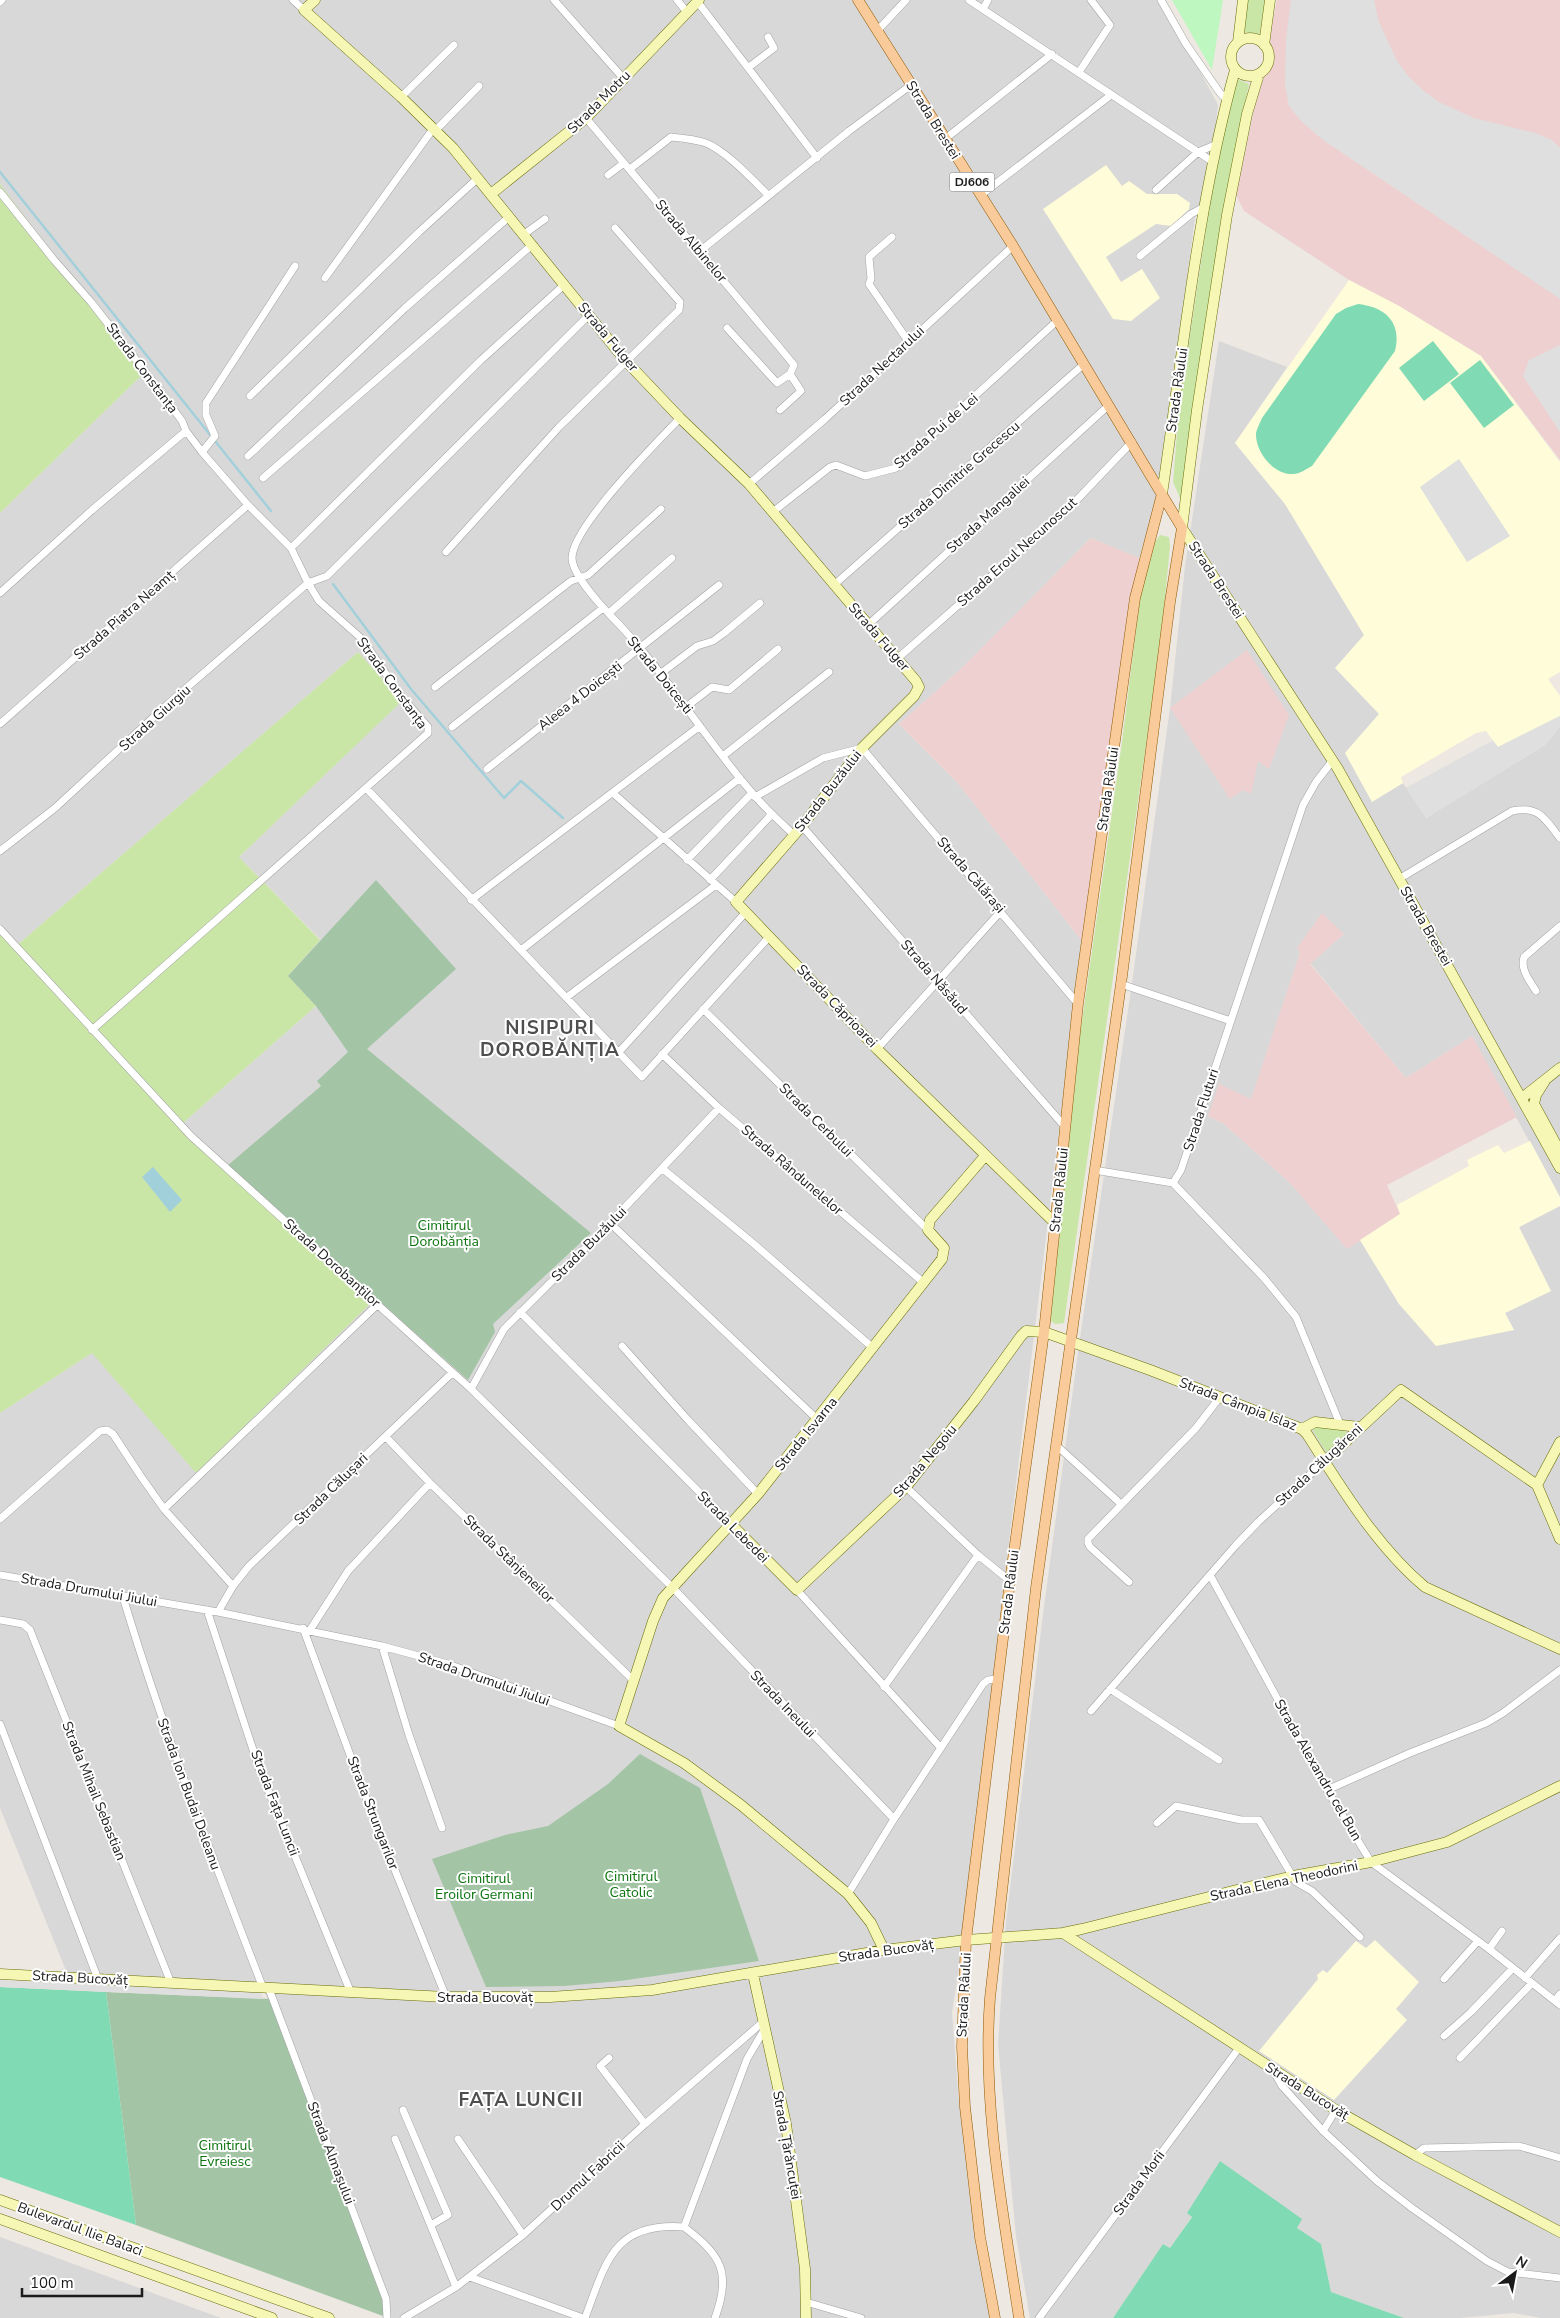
<svg xmlns="http://www.w3.org/2000/svg" width="1560" height="2318" font-family="'Nunito Sans',sans-serif">
<rect width="100%" height="100%" fill="#ede8e1"/>
<path fill="#d9d8d8" d="M 0,0 L 1162,0 L 1218,105 L 1210,178 L 1195,218 L 1157,502 L 1139,558 L 1091,538 L 963,667 L 899,724 L 957,782 L 1082,941 L 1004,1583 L 962,1951 L 952,2012 L 958,2092 L 970,2200 L 990,2318 L 389,2318 L 383,2316 L 386,2299 L 263,1988 L 69,1978 L 0,1808 L 0,1413 L 92,1353 L 369,1305 L 183,1123 L 316,1006 L 288,976 L 320,939 L 239,857 L 401,701 L 358,652 L 15,947 L 0,930 L 0,513 L 144,373 L 0,184 Z
M 1219,341 L 1287,367 L 1235,443 L 1285,504 L 1364,635 L 1379,714 L 1345,753 L 1372,801 L 1403,783 L 1426,818 L 1545,745 L 1560,726 L 1560,1198 L 1472,1036 L 1406,1078 L 1310,963 L 1344,934 L 1297,948 L 1300,953 L 1251,1100 L 1208,1116 L 1224,1124 L 1289,1182 L 1347,1248 L 1360,1240 L 1399,1304 L 1514,1330 L 1505,1313 L 1551,1291 L 1519,1227 L 1560,1206 L 1560,2318 L 1541,2318 L 1513,2313 L 1461,2318 L 1404,2318 L 1331,2292 L 1321,2244 L 1188,2213 L 1192,2216 L 1170,2248 L 1163,2244 L 1113,2318 L 1030,2318 L 1016,2237 L 998,2044 L 1006,1922 L 1042,1622 L 1078,1352 L 1132,983 L 1170,708 L 1185,566 Z
M 0,2237 L 221,2318 L 0,2318 Z"/>
<path fill="#eed0d0" d="M 1277,0 L 1560,0 L 1560,460 L 1481,356 L 1399,306 L 1349,280 L 1244,211 L 1236,195 Z
M 1091,538 L 1139,558 L 1082,941 L 957,782 L 899,724 L 963,667 Z
M 1247,650 L 1289,715 L 1269,769 L 1258,761 L 1251,794 L 1243,790 L 1230,799 L 1170,708 Z
M 1322,913 L 1344,934 L 1310,964 L 1406,1078 L 1472,1036 L 1517,1117 L 1387,1185 L 1400,1214 L 1347,1249 L 1289,1182 L 1224,1124 L 1208,1116 L 1219,1084 L 1251,1099 L 1300,953 L 1297,948 Z"/>
<path fill="#fefcd9" d="M 1106,165 L 1122,186 L 1129,181 L 1147,194 L 1177,194 L 1190,203 L 1189,209 L 1171,226 L 1156,224 L 1106,257 L 1121,282 L 1142,269 L 1160,298 L 1131,321 L 1113,319 L 1043,209 Z
M 1349,280 L 1399,306 L 1481,356 L 1560,462 L 1560,672 L 1548,679 L 1560,696 L 1560,716 L 1498,747 L 1486,731 L 1476,733 L 1401,777 L 1403,783 L 1372,802 L 1345,753 L 1379,714 L 1335,668 L 1364,635 L 1285,504 L 1235,443 Z
M 1530,1141 L 1560,1197 L 1560,1206 L 1519,1227 L 1551,1291 L 1505,1313 L 1514,1330 L 1436,1346 L 1399,1304 L 1360,1240 L 1400,1214 L 1397,1205 L 1469,1166 L 1467,1160 L 1498,1145 L 1504,1153 Z
M 1375,1940 L 1419,1982 L 1396,2009 L 1407,2020 L 1334,2100 L 1259,2051 L 1318,1979 L 1317,1975 L 1323,1970 L 1327,1973 L 1356,1941 L 1366,1948 Z"/>
<path fill="#cae6a7" d="M 1247,0 L 1265,0 L 1260,34 L 1242,32 Z
M 1235,78 L 1249,84 L 1222,213 L 1181,500 L 1173,482 L 1179,409 L 1209,209 Z
M 0,184 L 144,373 L 0,513 Z
M 1160,535 L 1169,537 L 1170,546 L 1161,639 L 1064,1323 L 1055,1324 L 1048,1318 L 1078,1049 L 1122,742 L 1142,583 L 1155,542 Z
M 358,652 L 402,701 L 239,857 L 320,940 L 288,976 L 316,1006 L 183,1123 L 369,1305 L 196,1473 L 92,1353 L 0,1413 L 0,930 L 15,947 Z
M 1315,1426 L 1345,1429 L 1347,1435 L 1327,1453 L 1313,1431 Z"/>
<path fill="#a3c5a6" d="M 376,880 L 456,969 L 367,1049 L 591,1233 L 493,1324 L 495,1332 L 468,1380 L 227,1166 L 321,1086 L 317,1081 L 348,1052 L 316,1006 L 288,976 Z
M 640,1754 L 700,1788 L 759,1961 L 620,1981 L 564,1986 L 486,1987 L 432,1859 L 505,1835 L 548,1826 L 608,1784 Z
M 106,1992 L 271,1999 L 386,2299 L 383,2316 L 136,2225 Z"/>
<path fill="#bef7bf" d="M 1172,0 L 1223,0 L 1212,70 Z"/>
<path fill="#80dab3" d="M 1358,304 C 1386,307 1402,323 1395,351 L 1312,466 C 1306,469 1300,474 1293,474 C 1274,475 1255,452 1256,433 C 1257,428 1260,423 1262,418 L 1336,314 L 1346,308 Z
M 1433,341 L 1459,374 L 1424,401 L 1399,368 Z
M 1480,360 L 1514,405 L 1484,428 L 1450,383 Z
M 0,1987 L 106,1992 L 136,2225 L 0,2177 Z
M 1220,2161 L 1302,2219 L 1297,2228 L 1321,2244 L 1331,2292 L 1404,2318 L 1113,2318 L 1163,2244 L 1170,2248 L 1192,2217 L 1187,2213 Z"/>
<path fill="#dfdfdf" d="M 1291,0 L 1374,0 L 1379,22 L 1397,61 L 1409,77 L 1424,91 L 1439,102 L 1474,118 L 1535,133 L 1552,140 L 1560,148 L 1560,299 L 1323,140 L 1302,122 L 1289,106 L 1285,85 L 1286,39 Z
M 1560,345 L 1560,432 L 1523,376 L 1529,360 Z
M 1459,459 L 1510,536 L 1467,562 L 1420,487 Z
M 1560,716 L 1560,726 L 1545,745 L 1426,818 L 1406,788 L 1484,745 L 1493,741 L 1498,747 Z
M 0,1980 L 261,1992 L 263,1999 L 0,1987 Z"/>
<path fill="#a2d0da" d="M 153,1167 L 182,1200 L 170,1212 L 142,1177 Z"/>
<g fill="none" stroke-linecap="round" stroke-linejoin="round">
<path stroke="#a2d0da" stroke-width="2.5" d="M 0,172 L 271,511
M 333,584 L 411,689 L 504,798 L 521,781 L 563,818"/>
<g stroke="#a2a2a2" stroke-width="8">
<path id="street" d="M 293,0 L 304,10
M 554,0 L 623,78
M 677,0 L 687,12
M 969,0 L 1213,162
M 1161,0 L 1186,44 L 1220,93 L 1227,100
M 697,1 L 817,158
M 0,2 L 2,0
M 983,9 L 988,0
M 877,31 L 906,0
M 749,67 L 774,48 L 768,37
M 1079,72 L 1110,25 L 1091,0
M 401,97 L 454,45
M 586,118 L 780,348 L 794,365 L 790,374 L 777,383 L 727,328
M 435,131 L 479,86
M 945,139 L 1052,54
M 630,169 L 671,137 C 682,138 695,139 706,143 C 726,151 753,180 768,195
M 608,175 L 624,163
M 1156,190 L 1198,152 L 1215,145
M 0,192 L 54,260 L 91,302 L 154,383 L 182,421 L 186,431 L 202,452 L 248,505 L 291,548 L 308,583 L 319,601 L 362,639 L 401,696 L 428,727 L 428,733 L 92,1030
M 981,195 L 1111,95
M 523,235 L 545,219
M 892,237 L 869,257 L 871,279 L 869,284 L 908,341
M 700,251 L 849,131 L 911,85
M 1140,256 L 1191,214 L 1204,207
M 325,278 L 433,129
M 250,396 L 419,232 L 478,178
M 780,410 L 801,391 L 790,374
M 680,418 C 657,442 572,527 572,558 C 572,574 598,602 609,614 C 664,669 703,737 754,795 C 766,809 780,822 794,835
M 202,452 L 215,436 L 206,415 L 206,403 L 295,266
M 248,456 L 405,308 L 509,217
M 263,478 L 532,245
M 749,484 L 825,419 L 1013,246
M 774,511 L 830,467 L 836,465 L 865,476 L 896,468 L 1058,320
M 291,548 L 481,360 L 564,285
M 446,552 L 559,427 L 679,310 L 680,302 L 615,228
M 834,585 L 1084,364
M 0,593 L 92,510 L 186,431
M 609,613 L 672,558
M 868,625 L 1109,405
M 898,658 L 1071,506 L 1132,442
M 660,674 L 697,646 L 713,641 L 724,633 L 760,603
M 435,687 L 554,594 L 571,581 L 588,575 L 661,509
M 686,707 L 712,687 L 729,690 L 778,649
M 0,724 L 248,505
M 452,727 L 603,608
M 723,756 L 829,672
M 487,769 L 719,585
M 366,788 L 642,1077 L 770,936
M 614,794 L 736,902
M 755,797 L 823,758 L 862,748 L 1078,1004
M 802,826 L 1066,1128
M 0,851 L 55,808 L 169,703 L 308,583 L 327,576 L 588,316
M 687,860 L 752,793
M 1399,879 L 1512,811 C 1539,805 1545,819 1560,838
M 710,880 L 772,814
M 471,900 L 700,726
M 0,929 L 191,1136 L 471,1389 L 673,1588 L 894,1819
M 521,950 L 740,778
M 1121,984 L 1231,1021
M 1536,991 C 1530,981 1520,970 1524,957 L 1560,926
M 567,997 L 716,885
M 703,1009 L 928,1230
M 877,1049 L 1001,911
M 619,1052 L 746,912
M 662,1054 L 719,1108 L 924,1283
M 663,1169 L 754,1244 L 873,1348
M 1094,1170 L 1173,1183
M 1173,1183 L 1181,1170 L 1303,805 L 1316,782 L 1333,760
M 1173,1183 L 1264,1278 L 1296,1317 L 1340,1424
M 610,1223 L 818,1420
M 520,1312 L 731,1524
M 622,1346 L 688,1420 L 758,1494
M 471,1389 L 504,1329 L 610,1223 L 719,1108
M 386,1437 L 430,1483 L 634,1681
M 1056,1445 L 1121,1504
M 906,1487 L 978,1555 L 1010,1581
M 164,1509 L 378,1304
M 0,1519 L 100,1431 L 107,1430 L 113,1434 L 142,1478 L 164,1509 L 233,1586
M 0,1575 L 218,1612 L 382,1646 L 448,1664 L 619,1726
M 1210,1575 L 1327,1790 L 1371,1862 L 1489,1949 L 1560,2005
M 1129,1582 L 1090,1547 L 1088,1543 L 1088,1539 L 1196,1428 L 1220,1397
M 797,1590 L 940,1747
M 123,1597 C 163,1730 213,1859 263,1988
M 207,1610 L 259,1768 L 351,1993
M 218,1612 L 233,1586 L 249,1566 L 452,1373
M 0,1620 L 23,1624 L 30,1630 L 171,1983
M 303,1628 L 366,1798 L 446,1997
M 310,1630 L 348,1571 L 430,1483
M 382,1646 L 409,1735 L 442,1828
M 884,1687 L 978,1555
M 1110,1689 L 1219,1760
M 1091,1711 L 1236,1545 L 1258,1522 L 1325,1461
M 0,1724 L 98,1979
M 1327,1790 L 1410,1753 L 1486,1723 L 1503,1713 L 1560,1670
M 1157,1823 L 1176,1806 L 1241,1820 L 1259,1820 L 1296,1882 L 1312,1891 L 1360,1937
M 848,1894 L 894,1819 L 983,1684 L 988,1680 L 998,1679
M 1489,1949 L 1502,1931
M 1525,1978 L 1560,1938
M 1444,1979 L 1478,1941
M 269,1989 L 386,2299 L 387,2318
M 1555,2001 L 1560,1994
M 1444,2036 L 1471,2012 L 1513,1968
M 609,2058 L 600,2066 L 645,2124
M 1460,2058 L 1532,1983
M 1273,2070 L 1282,2086 L 1323,2131 L 1377,2181 L 1412,2208 L 1487,2261 L 1508,2272 L 1560,2278
M 403,2110 L 448,2215 L 431,2225
M 1323,2131 L 1336,2110
M 395,2139 L 456,2287
M 458,2139 L 523,2235
M 1415,2155 L 1424,2148 L 1519,2146 L 1560,2158
M 684,2227 L 747,2059 L 764,2030
M 684,2227 C 721,2255 732,2272 715,2318
M 470,2277 L 583,2318
M 806,2302 L 861,2318
M 404,2318 L 456,2287 L 523,2235 L 645,2124 L 763,2022
M 585,2318 C 606,2262 613,2222 684,2227
M 1039,2318 L 1239,2048"/>
</g>
<g stroke="#676d08" stroke-width="11">
<path id="secondary" d="M 315,0 L 304,10 L 401,97 L 453,148 L 625,360 L 680,418 L 749,484 L 916,681 L 919,687 L 914,696 L 862,748 L 802,826 L 736,902 L 877,1049 L 1056,1224
M1231 57a19 19 0 1 1 38 0a19 19 0 1 1-38 0Z
M 1238,42 L 1243,0
M 1264,45 L 1270,0
M 1259,74 L 1247,114 L 1227,215 L 1197,410 L 1182,528 L 1338,769 L 1560,1168
M 491,194 L 586,118 L 699,0
M 1162,494 C 1183,352 1197,208 1235,70
M 1546,1079 L 1536,1095 L 1534,1104 L 1558,1148 L 1558,1162
M 1522,1098 L 1560,1068
M 1302,1429 L 1315,1422 L 1359,1427
M 1325,1461 L 1401,1390 L 1537,1485 L 1560,1539
M 1537,1485 L 1560,1442
M 731,1524 L 797,1590 L 906,1487 L 974,1401 L 1021,1336 L 1026,1331 L 1044,1332 L 1150,1370 L 1302,1429 L 1307,1434 C 1340,1486 1377,1547 1425,1587 L 1560,1649
M 1063,1933 L 1336,2110 L 1415,2155 L 1560,2232
M 884,1950 L 871,1923 L 848,1894 L 741,1805 L 684,1763 L 619,1726 L 653,1621 L 663,1598 L 758,1494 L 942,1259 L 944,1248 L 928,1230 L 930,1220 L 985,1156
M 0,1974 L 446,1997 L 550,1997 L 652,1990 L 884,1950 L 966,1940 L 1063,1933 L 1082,1929 L 1293,1876 L 1371,1862 L 1447,1842 L 1560,1786
M 753,1974 L 786,2124 L 805,2269 L 806,2318
M 0,2200 L 329,2318
M 0,2219 L 272,2318"/>
</g>
<g stroke="#8e5904" stroke-width="11">
<path id="primary" d="M 858,0 L 1013,246 L 1182,528 L 1170,602 L 1121,984 L 1036,1588 L 990,1998 C 982,2105 1003,2212 1019,2318
M 995,2318 L 980,2237 L 965,2107 L 962,2047 L 966,1940 L 1010,1581 L 1044,1332 L 1078,1004 L 1135,598 L 1162,494"/>
</g>
<use href="#street" stroke="#fff" stroke-width="7"/>
<use href="#secondary" stroke="#f7f7b5" stroke-width="10"/>
<use href="#primary" stroke="#f9cb9a" stroke-width="10"/>
</g>
<g text-anchor="middle" dominant-baseline="central" stroke-width="4" stroke-linejoin="round" paint-order="stroke">
<rect fill="#fff" stroke="#5f5f5f" stroke-width="1" x="949.5" y="172.5" width="45" height="19" rx="4"/>
<g font-size="12" font-weight="bold" fill="#1b1b1b">
<text x="972" y="182">DJ606</text>
</g>
<g font-size="14" fill="#1b1b1b" stroke="#fff">
<text transform="translate(599 102) rotate(-45)">Strada Motru</text>
<text transform="translate(933 120) rotate(58)">Strada Brestei</text>
<text transform="translate(691 241) rotate(50)">Strada Albinelor</text>
<text transform="translate(608 337) rotate(50)">Strada Fulger</text>
<text transform="translate(882 366) rotate(-43)">Strada Nectarului</text>
<text transform="translate(142 368) rotate(53)">Strada Constanța</text>
<text transform="translate(1177 390) rotate(-82)">Strada Râului</text>
<text transform="translate(936 431) rotate(-41)">Strada Pui de Lei</text>
<text transform="translate(959 475) rotate(-41)">Strada Dimitrie Grecescu</text>
<text transform="translate(988 515) rotate(-42)">Strada Mangaliei</text>
<text transform="translate(1017 552) rotate(-42)">Strada Eroul Necunoscut</text>
<text transform="translate(1216 580) rotate(57)">Strada Brestei</text>
<text transform="translate(124 615) rotate(-41)">Strada Piatra Neamț</text>
<text transform="translate(879 637) rotate(49)">Strada Fulger</text>
<text transform="translate(660 675) rotate(51)">Strada Doicești</text>
<text transform="translate(392 683) rotate(54)">Strada Constanța</text>
<text transform="translate(580 696) rotate(-38)">Aleea 4 Doicești</text>
<text transform="translate(155 718) rotate(-42)">Strada Giurgiu</text>
<text transform="translate(1108 789) rotate(-82)">Strada Râului</text>
<text transform="translate(828 791) rotate(-52)">Strada Buzăului</text>
<text transform="translate(971 875) rotate(49)">Strada Călărași</text>
<text transform="translate(1426 926) rotate(60)">Strada Brestei</text>
<text transform="translate(934 977) rotate(49)">Strada Năsăud</text>
<text transform="translate(837 1006) rotate(46)">Strada Căprioarei</text>
<text transform="translate(1201 1110) rotate(-72)">Strada Fluturi</text>
<text transform="translate(816 1120) rotate(45)">Strada Cerbului</text>
<text transform="translate(792 1170) rotate(41)">Strada Rândunelelor</text>
<text transform="translate(1059 1190) rotate(-84)">Strada Râului</text>
<text transform="translate(589 1244) rotate(-45)">Strada Buzăului</text>
<text transform="translate(332 1263) rotate(42)">Strada Dorobanților</text>
<text transform="translate(1238 1404) rotate(21)">Strada Câmpia Islaz</text>
<text transform="translate(806 1434) rotate(-51)">Strada Isvarna</text>
<text transform="translate(925 1461) rotate(-50)">Strada Negoiu</text>
<text transform="translate(1319 1465) rotate(-43)">Strada Călugăreni</text>
<text transform="translate(331 1489) rotate(-44)">Strada Călușari</text>
<text transform="translate(733 1527) rotate(45)">Strada Lebedei</text>
<text transform="translate(509 1559) rotate(44)">Strada Stânjeneilor</text>
<text transform="translate(89 1590) rotate(10)">Strada Drumului Jiului</text>
<text transform="translate(1009 1592) rotate(-83)">Strada Râului</text>
<text transform="translate(484 1679) rotate(19)">Strada Drumului Jiului</text>
<text transform="translate(783 1704) rotate(46)">Strada Ineului</text>
<text transform="translate(1318 1770) rotate(60)">Strada Alexandru cel Bun</text>
<text transform="translate(94 1791) rotate(68)">Strada Mihail Sebastian</text>
<text transform="translate(189 1794) rotate(70)">Strada Ion Budai Deleanu</text>
<text transform="translate(275 1803) rotate(69)">Strada Fața Luncii</text>
<text transform="translate(373 1813) rotate(69)">Strada Strungarilor</text>
<text transform="translate(1284 1881) rotate(-12)">Strada Elena Theodorini</text>
<text transform="translate(886 1951) rotate(-8)">Strada Bucovăț</text>
<text transform="translate(80 1978) rotate(3)">Strada Bucovăț</text>
<text transform="translate(964 1995) rotate(-87)">Strada Râului</text>
<text x="485" y="1997">Strada Bucovăț</text>
<text transform="translate(1307 2091) rotate(32)">Strada Bucovăț</text>
<text transform="translate(787 2145) rotate(80)">Strada Țărăncuței</text>
<text transform="translate(331 2153) rotate(69)">Strada Almașului</text>
<text transform="translate(588 2176) rotate(-43)">Drumul Fabricii</text>
<text transform="translate(1139 2183) rotate(-54)">Strada Morii</text>
<text transform="translate(80 2229) rotate(20)">Bulevardul Ilie Balaci</text>
</g>
<g font-size="14" fill="#0e7511" stroke="#fff">
<text x="444" y="1225">Cimitirul<tspan x="444" dy="16">Dorobănția</tspan></text>
<text x="631" y="1876">Cimitirul<tspan x="631" dy="16">Catolic</tspan></text>
<text x="484" y="1878">Cimitirul<tspan x="484" dy="16">Eroilor Germani</tspan></text>
<text x="225" y="2145">Cimitirul<tspan x="225" dy="16">Evreiesc</tspan></text>
</g>
<g font-size="19" font-weight="bold" letter-spacing="1" fill="#4e4e4e" stroke="#fff">
<text x="550" y="1028">NISIPURI<tspan x="550" dy="22">DOROBĂNȚIA</tspan></text>
<text x="521" y="2100">FAȚA LUNCII</text>
</g>
</g>
<g transform="translate(1515 2273) rotate(32)" stroke="#ffffff" stroke-width="4" paint-order="stroke">
<path d="M0-4L9 19L0 12L-9 19Z" fill="#1b1b1b"/>
<text y="-8" font-size="14" font-weight="bold" text-anchor="middle" fill="#1b1b1b">N</text>
</g>
<path d="M22 2288v8h120v-8" fill="none" stroke="#1b1b1b" stroke-width="2.5"/>
<text x="30" y="2288" font-size="15" fill="#1b1b1b" stroke="#ffffff" stroke-width="4" paint-order="stroke">100 m</text>
</svg>
